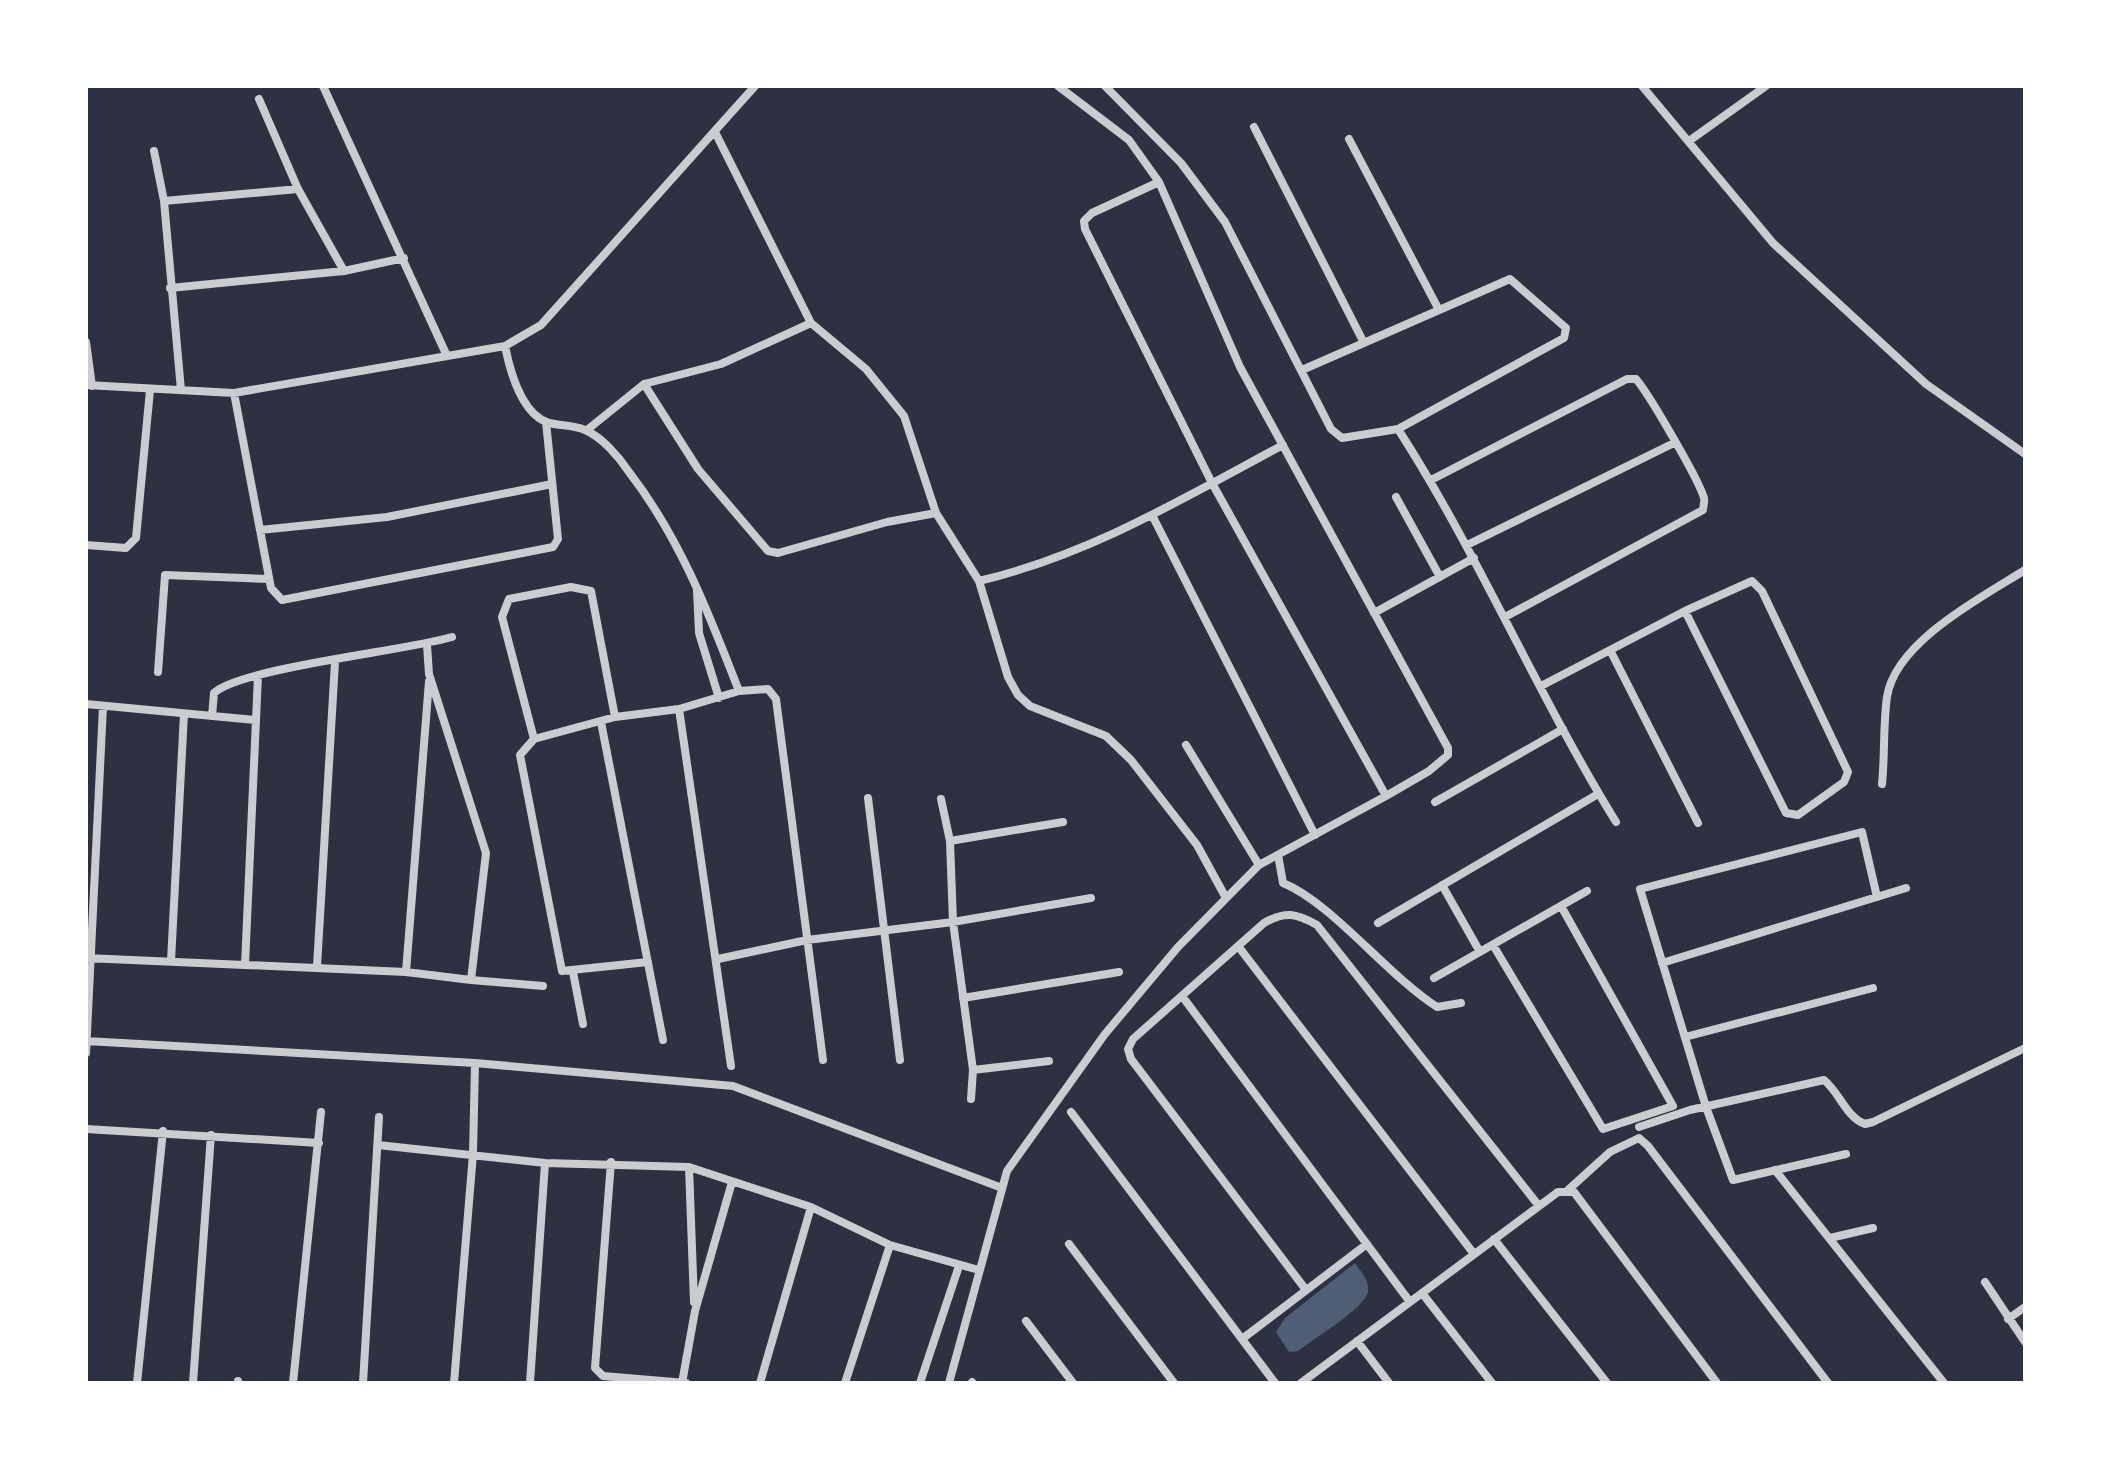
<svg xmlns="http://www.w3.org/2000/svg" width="2111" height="1469" font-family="'Libre Baskerville',serif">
<rect width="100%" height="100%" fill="#2d3142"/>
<path fill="#4f5d75" d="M 1355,1263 C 1361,1272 1370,1281 1368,1292 C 1364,1309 1313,1339 1298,1351 L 1289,1352 L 1276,1332 L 1285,1318 Z"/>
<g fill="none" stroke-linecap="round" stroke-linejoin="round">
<path stroke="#caccd0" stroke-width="8" d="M 323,86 L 447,356
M 1105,86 L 1181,163 L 1225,222 L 1331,429 L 1342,438 L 1398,429 L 1564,338 L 1566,328 L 1510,279 L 1302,370
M 1642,86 L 1773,243 L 1926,384 L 2025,454
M 259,99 L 298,189 L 344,271
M 1254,127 L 1364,343
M 715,132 L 811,323 L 866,369 L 904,416 L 936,513 L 979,581 L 1008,677 L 1018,695 L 1030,706 L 1106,736 L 1131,760 L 1197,845 L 1226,898
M 1349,139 L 1439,310
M 1689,141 L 1766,86
M 154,151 L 164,201 L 181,390
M 1159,182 L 1092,213 L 1084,221 L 1085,229 L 1212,483 L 1386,796
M 164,201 L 298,189
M 170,288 L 344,271 L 404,258
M 86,342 L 92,386
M 505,346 C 510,371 521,414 549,423 C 561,426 574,425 585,430 C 602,437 619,457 629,472 C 680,538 709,614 739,691
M 644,384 L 698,469 L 768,551 L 778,553 L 887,522 L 936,513
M 86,385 L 234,393 L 505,346 L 541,325 L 755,86
M 234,393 L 271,588 L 282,600 L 553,547 L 558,539 L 546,422
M 1398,429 C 1479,555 1537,694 1616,822
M 587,430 L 644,384 L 721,364 L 811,323
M 1431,480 L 1627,379 L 1636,379 C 1649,394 1699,480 1704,498 C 1705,501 1703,507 1703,510 L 1505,617
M 1396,497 L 1440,577
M 1153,517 L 1315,835
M 260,530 L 387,517 L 552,484
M 86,545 L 126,548 L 136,538 L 150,390
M 1467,545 L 1674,443
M 979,581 C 1089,555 1184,498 1283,445
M 697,590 L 699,633 L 719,698
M 1374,613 L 1474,558
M 1610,650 L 1698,823
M 158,672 L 165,575 L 269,579
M 1541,686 L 1685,611 L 1752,581 L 1762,591 L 1848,772 L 1844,782 L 1798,815 L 1786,813 L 1685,611
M 86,704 L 255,720
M 679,709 L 731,1066
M 212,716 L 214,693 C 240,668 405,651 452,637
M 601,722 L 663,1040
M 534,739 L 502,617 L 509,599 L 571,587 L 591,591 L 615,717
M 1186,745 L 1259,865
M 1882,784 C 1885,755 1883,725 1887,697 C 1895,642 1982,597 2025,570
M 868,798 L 900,1060
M 941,799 L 950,841 L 953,922 L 973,1070 L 971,1099
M 1435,802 L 1563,729
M 950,841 L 1063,822
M 1278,855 L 1283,883 C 1332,903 1387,975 1437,1007 L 1461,1003
M 1442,885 L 1480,952
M 1378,923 L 1598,794
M 1493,945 L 1603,1129 L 1673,1106 L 1561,906
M 1238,946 L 1474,1254
M 86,958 L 406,972 L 471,980 L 486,853 L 429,674 L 427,645
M 718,959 L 807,940 L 953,922 L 1091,898
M 171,961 L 184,714
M 648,962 L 562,971 L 520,755 L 534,739 L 615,717 L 679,709 L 739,691 L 768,689 L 776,699 L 823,1060
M 1662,963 L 1906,888
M 245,965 L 258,675
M 317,967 L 335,662
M 406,972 L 429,681
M 573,972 L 583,1024
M 1434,978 L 1587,891
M 471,980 L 543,986
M 1182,996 L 1410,1302
M 963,998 L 1119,972
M 1685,1037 L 1873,988
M 86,1041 L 475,1063 L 733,1086 L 1002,1188
M 86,1053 L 103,707
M 973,1070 L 1049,1061
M 1071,1112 L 1275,1383
M 1639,1127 L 1690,1110 L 1824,1080 C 1840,1093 1846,1117 1865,1124 L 1873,1122 L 2025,1048
M 86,1129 L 319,1143
M 378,1145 L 545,1163 L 689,1167 L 811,1207 L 890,1245 L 979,1270
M 1846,1154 L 1733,1180 L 1706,1107 L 1640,889 L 1862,832 L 1877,897
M 611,1162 L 595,1368 L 603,1376 L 686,1383
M 689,1167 L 694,1302
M 1775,1170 L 1944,1383
M 1568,1190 L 1610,1152 L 1639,1138 L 1648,1146 L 1828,1383
M 1830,1238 L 1873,1228
M 1494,1239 L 1607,1383
M 1069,1244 L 1174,1383
M 1985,1282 L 2025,1342
M 1306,1290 L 1131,1059 L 1128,1049 L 1133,1039 L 1264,923 C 1285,911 1296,913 1317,925 L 1539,1206
M 1422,1293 L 1492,1383
M 2008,1319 L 2025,1307
M 1026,1321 L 1073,1383
M 1242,1339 L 1367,1244
M 1357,1341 L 1389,1383
M 972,1382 L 973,1383
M 137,1383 L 163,1131
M 193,1383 L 211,1135
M 238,1383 L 238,1381
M 293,1383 L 321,1112
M 363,1383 L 379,1117
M 454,1383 L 473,1154 L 475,1063
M 530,1383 L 545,1163
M 682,1383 L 695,1311 L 732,1182
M 760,1383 L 811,1207
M 845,1383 L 890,1245
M 920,1383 L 959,1266
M 949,1383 L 1007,1171 L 1105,1034 L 1178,947 L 1259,865 L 1386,796 L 1429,771 L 1448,755 L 1448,748 L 1240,367 L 1159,182 L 1129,140 L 1058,86
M 1301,1383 L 1558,1192 L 1574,1192 L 1717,1383"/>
</g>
<rect width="2111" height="1469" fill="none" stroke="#ffffff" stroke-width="176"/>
</svg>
